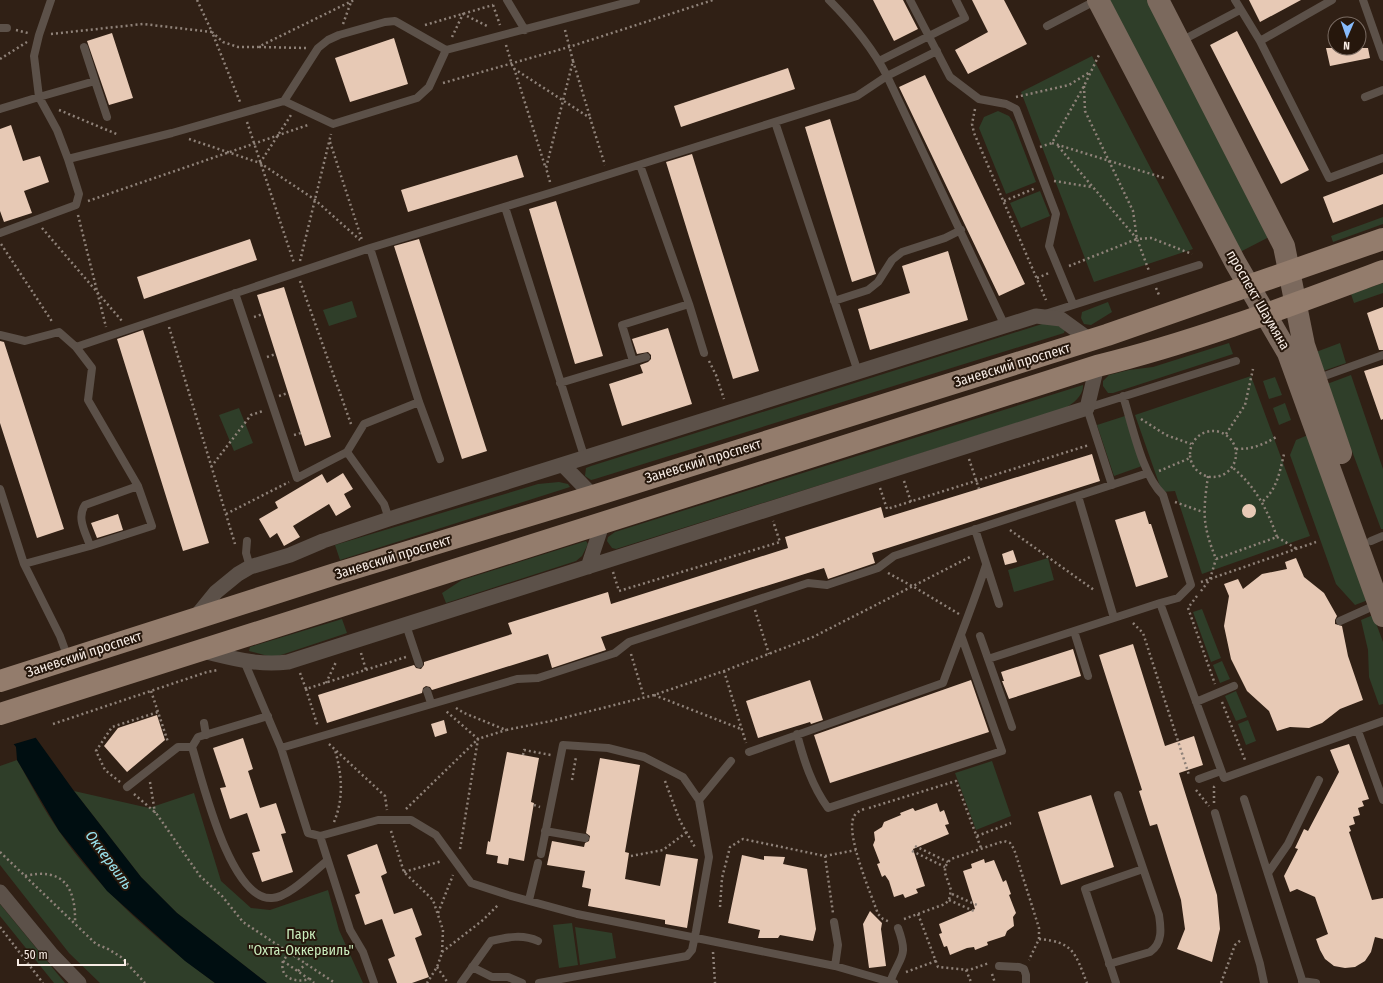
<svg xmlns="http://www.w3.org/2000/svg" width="1383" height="983" font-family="'Fira Sans Condensed',sans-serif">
<rect width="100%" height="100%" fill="#302015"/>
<path fill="#2f3e29" d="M 1109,0 L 1148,0 L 1271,236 L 1240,252 Z
M 1092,56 L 1193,249 L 1094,282 L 1021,92 Z
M 998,111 L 1009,116 L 1013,122 L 1036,182 L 1006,194 L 979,128 L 984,117 Z
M 1040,191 L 1050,216 L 1021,228 L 1010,203 Z
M 1383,217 L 1383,224 L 1333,242 L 1331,236 Z
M 1383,283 L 1383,293 L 1354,303 L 1351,294 Z
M 352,301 L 357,317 L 329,326 L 323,310 Z
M 1108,302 L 1112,312 L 1091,325 L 1084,324 L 1081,318 L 1082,312 Z
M 1054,323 L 1065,330 L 1064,333 L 595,479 L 591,480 L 585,476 L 586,468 L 591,466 L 1042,324 Z
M 1229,343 L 1233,354 L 1113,393 L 1108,393 L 1103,386 L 1103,381 L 1109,375 L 1129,370 L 1153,367 Z
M 1340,343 L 1346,363 L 1323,371 L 1316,352 Z
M 1351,375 L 1383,469 L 1383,529 L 1381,529 L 1327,384 Z
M 1251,376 L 1310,536 L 1202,574 L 1175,491 L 1162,492 L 1135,415 Z
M 1275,377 L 1282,395 L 1269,399 L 1263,381 Z
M 1083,385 C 1084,395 1073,404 1065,408 L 616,549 L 612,548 L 607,541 L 608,537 L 615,532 Z
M 1285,403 L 1291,420 L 1279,425 L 1273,408 Z
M 239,408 L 253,443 L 234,451 L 219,415 Z
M 1125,416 L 1142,466 L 1114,476 L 1097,425 Z
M 1308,435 L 1368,600 L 1355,605 L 1336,584 L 1290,455 L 1296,440 Z
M 559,482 L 568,484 L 570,487 L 340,560 L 335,545 L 538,484 Z
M 586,541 L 588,544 L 582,556 L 576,561 L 446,603 L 442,593 L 462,580 Z
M 1048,558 L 1054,580 L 1014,592 L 1008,570 Z
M 1202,609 L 1221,658 L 1211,662 L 1193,612 Z
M 1373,615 L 1383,642 L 1383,704 L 1379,705 L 1369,677 L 1368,650 L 1361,620 Z
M 342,619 L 347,633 L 278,656 L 268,656 L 249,651 L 250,647 Z
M 1222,661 L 1230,679 L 1220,683 L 1213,665 Z
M 1236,691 L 1247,717 L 1236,721 L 1225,696 Z
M 1248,720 L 1256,741 L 1246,745 L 1238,724 Z
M 17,760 C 31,784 43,809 59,831 C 97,888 160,943 215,983 L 100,983 L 69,953 L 0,865 L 0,766 Z
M 992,761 L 1011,816 L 976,830 L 955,773 Z
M 74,791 L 149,808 L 194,793 L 221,881 L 251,908 L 270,910 L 328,890 L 339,930 L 363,983 L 267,983 L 177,913 L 141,877 Z
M 0,904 L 65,983 L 54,983 L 0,916 Z
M 572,923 L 578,965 L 559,968 L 553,925 Z
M 575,927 L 612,933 L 616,958 L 580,965 Z"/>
<path fill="#000e11" d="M 0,688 L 74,791 L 141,877 L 177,913 L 267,983 L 215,983 L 185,961 L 107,891 L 59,831 L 17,760 L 16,747 L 0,727 Z"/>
<path fill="#302015" d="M 0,686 L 2,687 L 38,737 L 11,745 L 0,730 Z"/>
<path fill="#e7c9b5" d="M 873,0 L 903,0 L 918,29 L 894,41 Z
M 972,0 L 1004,0 L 1027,44 L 968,74 L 955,50 L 988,32 Z
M 1249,0 L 1301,0 L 1260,22 Z
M 1237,31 L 1309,170 L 1281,184 L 1210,45 Z
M 112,33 L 133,98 L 109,105 L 87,41 Z
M 394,38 L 408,84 L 350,102 L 335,58 Z
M 1326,48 L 1368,48 L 1370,58 L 1330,66 Z
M 788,68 L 795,89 L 681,127 L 674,106 Z
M 925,75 L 1025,284 L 999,296 L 899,87 Z
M 830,119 L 876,274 L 852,282 L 805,127 Z
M 11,125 L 23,161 L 40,156 L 49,182 L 24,191 L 32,213 L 4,222 L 0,211 L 0,129 Z
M 692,154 L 759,371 L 733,379 L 666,162 Z
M 517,155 L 524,177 L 408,212 L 401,190 Z
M 1383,174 L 1383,204 L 1333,223 L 1323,197 Z
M 556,201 L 603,356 L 575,364 L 529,209 Z
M 250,239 L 257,260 L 144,299 L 137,277 Z
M 419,239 L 487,451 L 462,459 L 394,246 Z
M 948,251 L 968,320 L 870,350 L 858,309 L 910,293 L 902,266 Z
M 284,287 L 331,437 L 305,446 L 257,295 Z
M 1383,307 L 1383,350 L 1379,350 L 1367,313 Z
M 668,328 L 692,404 L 622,426 L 609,384 L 643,373 L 640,365 L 648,362 L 651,359 L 651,355 L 648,352 L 637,354 L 632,339 Z
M 143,330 L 209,543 L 183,551 L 117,339 Z
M 0,341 L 4,342 L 64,529 L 37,538 L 0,423 Z
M 1383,365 L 1383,419 L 1381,420 L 1364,371 Z
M 1092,454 L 1100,481 L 872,553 L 875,563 L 828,579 L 824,568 L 601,637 L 606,650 L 552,668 L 548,654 L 432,690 L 430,687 L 426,686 L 423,688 L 422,693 L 327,723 L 318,695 L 414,665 L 416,668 L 421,669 L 424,665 L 424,662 L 512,634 L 508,623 L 608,592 L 611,604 L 788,548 L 785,537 L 881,507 L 884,518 Z
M 343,473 L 353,489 L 344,494 L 351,507 L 336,516 L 329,504 L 293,526 L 300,537 L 284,546 L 277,533 L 270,538 L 259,519 L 278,508 L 275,502 L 322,474 L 327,483 Z
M1242 511a7 7 0 1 1 14 0a7 7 0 1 1-14 0Z
M 1145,511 L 1149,524 L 1151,524 L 1168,577 L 1136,587 L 1115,520 Z
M 118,514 L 123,530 L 97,538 L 91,523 Z
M 1013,550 L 1017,562 L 1005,565 L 1002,554 Z
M 1296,558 L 1304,577 L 1324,593 L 1337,616 L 1335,620 L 1335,624 L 1342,626 L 1348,656 L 1363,700 L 1340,709 L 1322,723 L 1309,728 L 1290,727 L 1277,731 L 1269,711 L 1247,691 L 1231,659 L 1224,626 L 1229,596 L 1224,584 L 1238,579 L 1243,589 L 1262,574 L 1287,569 L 1285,562 Z
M 1133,644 L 1165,746 L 1194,736 L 1203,765 L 1179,773 L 1217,895 L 1220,929 L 1212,962 L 1177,949 L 1185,929 L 1181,900 L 1157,824 L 1150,826 L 1139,791 L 1142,790 L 1099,655 Z
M 1073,649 L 1081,676 L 1009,699 L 1002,681 L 1004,681 L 1001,672 Z
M 810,680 L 823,720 L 811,724 L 810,722 L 758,738 L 746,701 Z
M 971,680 L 989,732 L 830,783 L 814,735 Z
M 157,715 L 165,740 L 127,772 L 104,746 L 118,728 Z
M 444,720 L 447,733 L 435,737 L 431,724 Z
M 243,738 L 253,769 L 248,771 L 260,808 L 276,803 L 286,833 L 281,834 L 293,872 L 262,882 L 252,853 L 260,851 L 247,813 L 230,819 L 220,788 L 226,787 L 213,748 Z
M 1349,744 L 1369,799 L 1362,801 L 1364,806 L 1358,808 L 1360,815 L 1353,817 L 1355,824 L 1349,826 L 1351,831 L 1349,832 L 1372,900 L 1383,898 L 1383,939 L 1375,937 L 1371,952 L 1365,961 L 1355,967 L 1345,968 L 1334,966 L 1325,959 L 1320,950 L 1316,939 L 1328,934 L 1315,897 L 1297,889 L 1290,892 L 1284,876 L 1298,849 L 1295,848 L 1304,829 L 1308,831 L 1339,772 L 1330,750 Z
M 507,752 L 539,758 L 531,802 L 534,803 L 524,861 L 509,858 L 508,865 L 497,863 L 498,856 L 486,854 L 488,841 L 490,842 Z
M 600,758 L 640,765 L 625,852 L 629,853 L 625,879 L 660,886 L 666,854 L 698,859 L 687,928 L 665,924 L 665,920 L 588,906 L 591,889 L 582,887 L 585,871 L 547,865 L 552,841 L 584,847 L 585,843 L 589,841 L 590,836 L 586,833 Z
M 1091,795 L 1114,867 L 1061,885 L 1038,812 Z
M 937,803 L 940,812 L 944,810 L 949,824 L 945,825 L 949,834 L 913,849 L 925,886 L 916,889 L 918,893 L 905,898 L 903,894 L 894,897 L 889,881 L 885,875 L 882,877 L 877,864 L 880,863 L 873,845 L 875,840 L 874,832 L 882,827 L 884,822 L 901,815 L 900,813 L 913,808 L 915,811 L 921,809 Z
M 377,844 L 387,873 L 381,876 L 394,914 L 412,908 L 422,935 L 415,938 L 429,977 L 412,983 L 397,983 L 388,959 L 395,956 L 382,919 L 365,925 L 355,895 L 360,893 L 347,855 Z
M 742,855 L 764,860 L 764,856 L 785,857 L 783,864 L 807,869 L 816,929 L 813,941 L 780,935 L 778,938 L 758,938 L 760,930 L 728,923 Z
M 984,859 L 985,863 L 994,860 L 1003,882 L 1006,880 L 1011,894 L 1009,895 L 1016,913 L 1013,917 L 1014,926 L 1007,931 L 1005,936 L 987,942 L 988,945 L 975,950 L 974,947 L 967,948 L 950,955 L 947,946 L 944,947 L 939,934 L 942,933 L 939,924 L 975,909 L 963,871 L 972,868 L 971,864 Z
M 870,911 L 882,923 L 881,929 L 886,966 L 869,968 L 863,924 Z"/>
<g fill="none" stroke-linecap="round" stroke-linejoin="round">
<path stroke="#8f8279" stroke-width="2.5" stroke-dasharray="2 3" stroke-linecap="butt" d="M 197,0 L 212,32 L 223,42 L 238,47 L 258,47 L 354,0
M 493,5 L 500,25
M 343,24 L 351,2
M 425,25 L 493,5
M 16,30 L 28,33
M 51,34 L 143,24 L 212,32 L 240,102
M 452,37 L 463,14 L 489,27
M 506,45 L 513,68 L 590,118 L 605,165
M 259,47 L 306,48
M 0,59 L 27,42
M 573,61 L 590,117
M 514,68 L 545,166
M 443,83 L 569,47 L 713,0
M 1084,86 L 1085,111 L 1133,211 L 1137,239 L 1149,271
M 1016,97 L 1069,85 L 1090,72
M 975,109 L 972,124 L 974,133 L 1046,300
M 59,110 L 119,135
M 247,122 L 294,263
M 189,139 L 260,163 L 314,199 L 360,240
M 330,142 L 362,240
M 1052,143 L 1164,178
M 1058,146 L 1137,239 L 1151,238 L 1192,254
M 1040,147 L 1052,143 L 1084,86 L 1099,55
M 260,163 L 291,115
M 1054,181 L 1092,187
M 550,182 L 546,168 L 573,61 L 565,30
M 88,201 L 308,125
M 1004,201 L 1036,188
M 78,215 L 106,327
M 42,228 L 122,321
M 1,244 L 53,323
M 300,261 L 331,134
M 1069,266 L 1137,239
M 1037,278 L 1049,273
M 300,281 L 351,424
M 1156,288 L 1159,295
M 254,317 L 263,314
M 169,327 L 235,544
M 267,357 L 276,354
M 709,361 L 716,375 L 724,399
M 279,396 L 288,393
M 1141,419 L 1166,435 L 1191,444
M1190 454a23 23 0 1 1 46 0a23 23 0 1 1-46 0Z
M 1226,434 L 1245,405 L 1253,369
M 294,435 L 301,433
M 1236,449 C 1253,449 1263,445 1278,436
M 969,459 L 979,489
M 211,467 L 251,415 L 263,411
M 1159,471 L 1190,458
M 1208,476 C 1203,513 1202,524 1216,559 L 1277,537 C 1267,509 1256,487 1232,467
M 904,481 L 911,502
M 880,488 L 887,509 L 1089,445
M 1263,501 C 1277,489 1280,471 1284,454
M 1175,502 L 1203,512
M 226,514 L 289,482
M 1010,530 L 1094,590
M 1277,537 L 1297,549
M 613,572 L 619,591 L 780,542 L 773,521
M 888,573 L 914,587 L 959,614
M 1201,582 L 1316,542
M 1201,591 L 1210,579 L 1216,559
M 1197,596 L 1188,608 L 1215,684
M 755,610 L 769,654
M 1133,623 L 1143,633 L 1189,775
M 361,653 L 366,670
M 631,654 L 644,697
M 724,671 L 746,743
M 300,673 L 306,689 L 406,657
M 326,683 L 336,662
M 306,689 L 318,727
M 151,691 L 168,742
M 654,695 L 741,729
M 1222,702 L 1245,760
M 456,708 L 464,713 L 506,730 L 551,721 L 654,695 L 724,671 L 813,637 L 972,556
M 53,724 L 207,672 L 218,670
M 329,744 L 385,796 L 387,810
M 523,755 L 524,750 L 551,755
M 572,780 L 576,757
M 665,781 L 680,821 L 696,849
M 120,782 L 105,770 L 96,751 L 112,727 L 158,712
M 150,782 L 155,813
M 1196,790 L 1209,806
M 134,794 L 156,813 L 200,876 L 222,896 L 243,922 L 335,983
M 1214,803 L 1214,787 L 1216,785
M 534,805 L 540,807
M 869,808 L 956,781 L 981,848
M 406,809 L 478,739 L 446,711
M 864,809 C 859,811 854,814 853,819 C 847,838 871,894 878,914 L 883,919 L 890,922
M 334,822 C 344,798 342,775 335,750
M 391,831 L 404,872 L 433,900 L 443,930 L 442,953 L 437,967 L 427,983
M 977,836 L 1011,823
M 915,846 L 948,862
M 460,849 L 478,739 L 506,730
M 912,851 L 945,867
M 0,852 L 96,944 L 108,949 L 121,957 L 145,983
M 631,856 L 663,850 L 687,832
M 825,856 L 856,850
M 404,872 L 442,861
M 25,876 C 63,867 76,887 75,923
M 952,894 L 977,905
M 949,900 L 974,911
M 720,907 L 722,878 L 730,847 L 743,839 L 825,856 L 833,913
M 438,913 L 453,875
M 918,914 L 938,967 L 969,970 L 989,963
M 904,919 L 945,904 L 949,900 L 951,890 L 945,873 L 945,867 L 948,862 L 951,859 L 1004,841 L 1010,843 L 1014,849 L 1039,928 L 1039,939 L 1029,960
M 0,927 L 43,983
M 1039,939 C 1074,942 1075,953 1087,983
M 442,952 L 483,920 L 499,904
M 713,952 L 715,983
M 289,953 L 283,961 L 309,979
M 283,961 C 279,979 296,983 310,979 L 314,983
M 437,967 L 448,983
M 966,970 L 971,982
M 298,971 L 306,964
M 906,972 L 936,961
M 992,974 L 995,983
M 1221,983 L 1235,945 L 1242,939"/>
<path stroke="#5c5149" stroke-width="8" d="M 51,0 L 39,35 L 34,56 L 39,97 L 95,81 L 107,117
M 507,0 L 525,30
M 829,0 C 852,23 872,47 887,76 L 937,51
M 910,0 L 950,77 L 979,99 L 1006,104 L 1016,109 L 1056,214 L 1049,246 L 1073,304
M 1235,0 L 1260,41 L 1329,178 L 1383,158
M 1363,0 L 1383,57
M 1047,26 L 1097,0
M 0,28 L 7,28
M 1181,41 L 1240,10
M 1260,41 L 1332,0
M 84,47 L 95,81
M 879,61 L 965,18 L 956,0
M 1365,97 L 1383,90
M 284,101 L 333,124 L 417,98 L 429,87 L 446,50
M 0,109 L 39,97 L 57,130 L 68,159 L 79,194 L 76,205 L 0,233
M 775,122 L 858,372
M 68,159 L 172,133 L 284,101 L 318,48 L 328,40 L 339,35 L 385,22 L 395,21 L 446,50 L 636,0
M 640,165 L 689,304 L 704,353
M 505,207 L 585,459
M 370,248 L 419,402 L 440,459
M 235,293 L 297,478 L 347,452 L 384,504 L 389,519
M 834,301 L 868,290 L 878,282 L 892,260 L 902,252 L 945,238 L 961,230
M 1045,314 L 1199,265
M 0,335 L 25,341 L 59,332 L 76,347
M 633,361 L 622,325 L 689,304
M 1316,379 L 1383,355
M 560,383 L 646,357
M 1123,396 C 1132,424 1142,475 1163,495 L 1191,585 L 1178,598 L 1160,603
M 347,452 L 364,424 L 419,402
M 1112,485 L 1087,408 L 1236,361
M 0,489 L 24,564
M 1078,496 L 1114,618
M 975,529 L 999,604
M 247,541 L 246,553 L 250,567
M 1371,541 L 1383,536
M 90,546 C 86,533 76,518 85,505 L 138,486
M 1340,621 L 1378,604
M 406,625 L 419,664
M 1074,631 L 1088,676
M 980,636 L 1012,727
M 68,658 L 60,636 L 24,564 L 90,546 L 152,526 L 138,486 L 88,400 L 92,368 L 76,347 L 370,248 L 553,192 L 857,96 L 887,76 L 1005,326
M 988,659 L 1160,603 L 1224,778 L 1383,721
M 244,661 L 281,748 L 517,679 L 538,678 L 615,653 L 629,642 L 808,583 L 827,585 L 878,568 L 894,556 L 1148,473
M 427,691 L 431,703
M 1196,702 L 1234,686
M 268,716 L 198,737 L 192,747 C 202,779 230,901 272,898 C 288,898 314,871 327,861
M 204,723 L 206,735
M 1358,731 L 1383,800
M 797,734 C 804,761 812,786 828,808 L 1002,751 L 961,635
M 281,748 L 308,833 L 320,836 L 350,930 L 363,952 L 374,983
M 749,752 L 943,683 C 957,644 973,605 986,565
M 1199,779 L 1221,771
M 127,787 L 178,747 L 192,747
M 1244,799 L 1303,983
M 699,800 L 731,761
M 1215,813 L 1260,964 L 1264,983
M 545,831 L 585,838
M 320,836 L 378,820 L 411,820 L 436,835 L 471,883 L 508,895 L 577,914 L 835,966 L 894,983
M 1268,873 L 1288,844 L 1319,780
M 529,900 L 538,863
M 834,922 L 838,945 L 835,966
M 1109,964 L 1150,952 C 1163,943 1161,928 1159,915 L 1118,795
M 999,966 L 1019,967 L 1024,969 L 1026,975 L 1026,983
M 472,967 L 492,977 L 508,977 L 522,983
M 1302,981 L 1316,983
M 890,982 C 900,955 909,958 898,928
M 461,983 L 491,941 C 508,937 523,934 538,941
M 539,983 L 687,956 L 692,950 L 696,931 L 709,857 L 699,800 L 683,777 L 644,757 L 608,748 L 563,745 L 541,854
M 1116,983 L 1085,889 L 1143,869"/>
<path stroke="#5c5149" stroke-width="15" d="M 564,466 L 593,496
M 588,567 L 603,522
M 194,619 L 216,592 L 238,574 L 250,567 L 290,555 L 323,541 L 389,519 L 1036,316 L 1061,319 L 1090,340
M 202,651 C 232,658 257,666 288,662 L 1087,408 L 1097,366
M 0,892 L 52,955 L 79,983"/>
<path stroke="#7b695d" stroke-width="22" d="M 1098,0 L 1235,262 L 1288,353 L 1383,616
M 1158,0 L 1284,246 L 1304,345 L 1341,453"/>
<path stroke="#937c6c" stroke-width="22" d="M 0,681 L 335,574 L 593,496 L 1107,335 L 1383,239
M 0,714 L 1097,366 C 1195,342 1289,306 1383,271"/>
</g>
<g text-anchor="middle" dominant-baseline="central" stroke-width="4" stroke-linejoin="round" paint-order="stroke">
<g font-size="14" fill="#f7ece5" stroke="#26170c">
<text transform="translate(1258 300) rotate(60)">проспект Шаумяна</text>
<text transform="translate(1012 365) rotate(-17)">Заневский проспект</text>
<text transform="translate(703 461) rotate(-17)">Заневский проспект</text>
<text transform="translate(393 557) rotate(-17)">Заневский проспект</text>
<text transform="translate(84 654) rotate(-18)">Заневский проспект</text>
</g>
<g font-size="14" fill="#caedbd" stroke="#26170c">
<text x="301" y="934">Парк<tspan x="301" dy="16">"Охта-Оккервиль"</tspan></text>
</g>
<g font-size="15" font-style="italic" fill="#9ae3ee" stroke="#26170c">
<text transform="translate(109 860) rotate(54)">Оккервиль</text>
</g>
</g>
<g transform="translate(1347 36) rotate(182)"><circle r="19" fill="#26170c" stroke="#7a6c63"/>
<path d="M0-3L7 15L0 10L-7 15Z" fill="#87bbfb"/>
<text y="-6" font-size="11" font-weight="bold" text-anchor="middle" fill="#f7ece5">N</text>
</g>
<path d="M18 959v6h107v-6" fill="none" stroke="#f7ece5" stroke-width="2"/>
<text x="24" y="959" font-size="12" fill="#f7ece5" stroke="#26170c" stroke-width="3" paint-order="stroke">50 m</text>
</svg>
